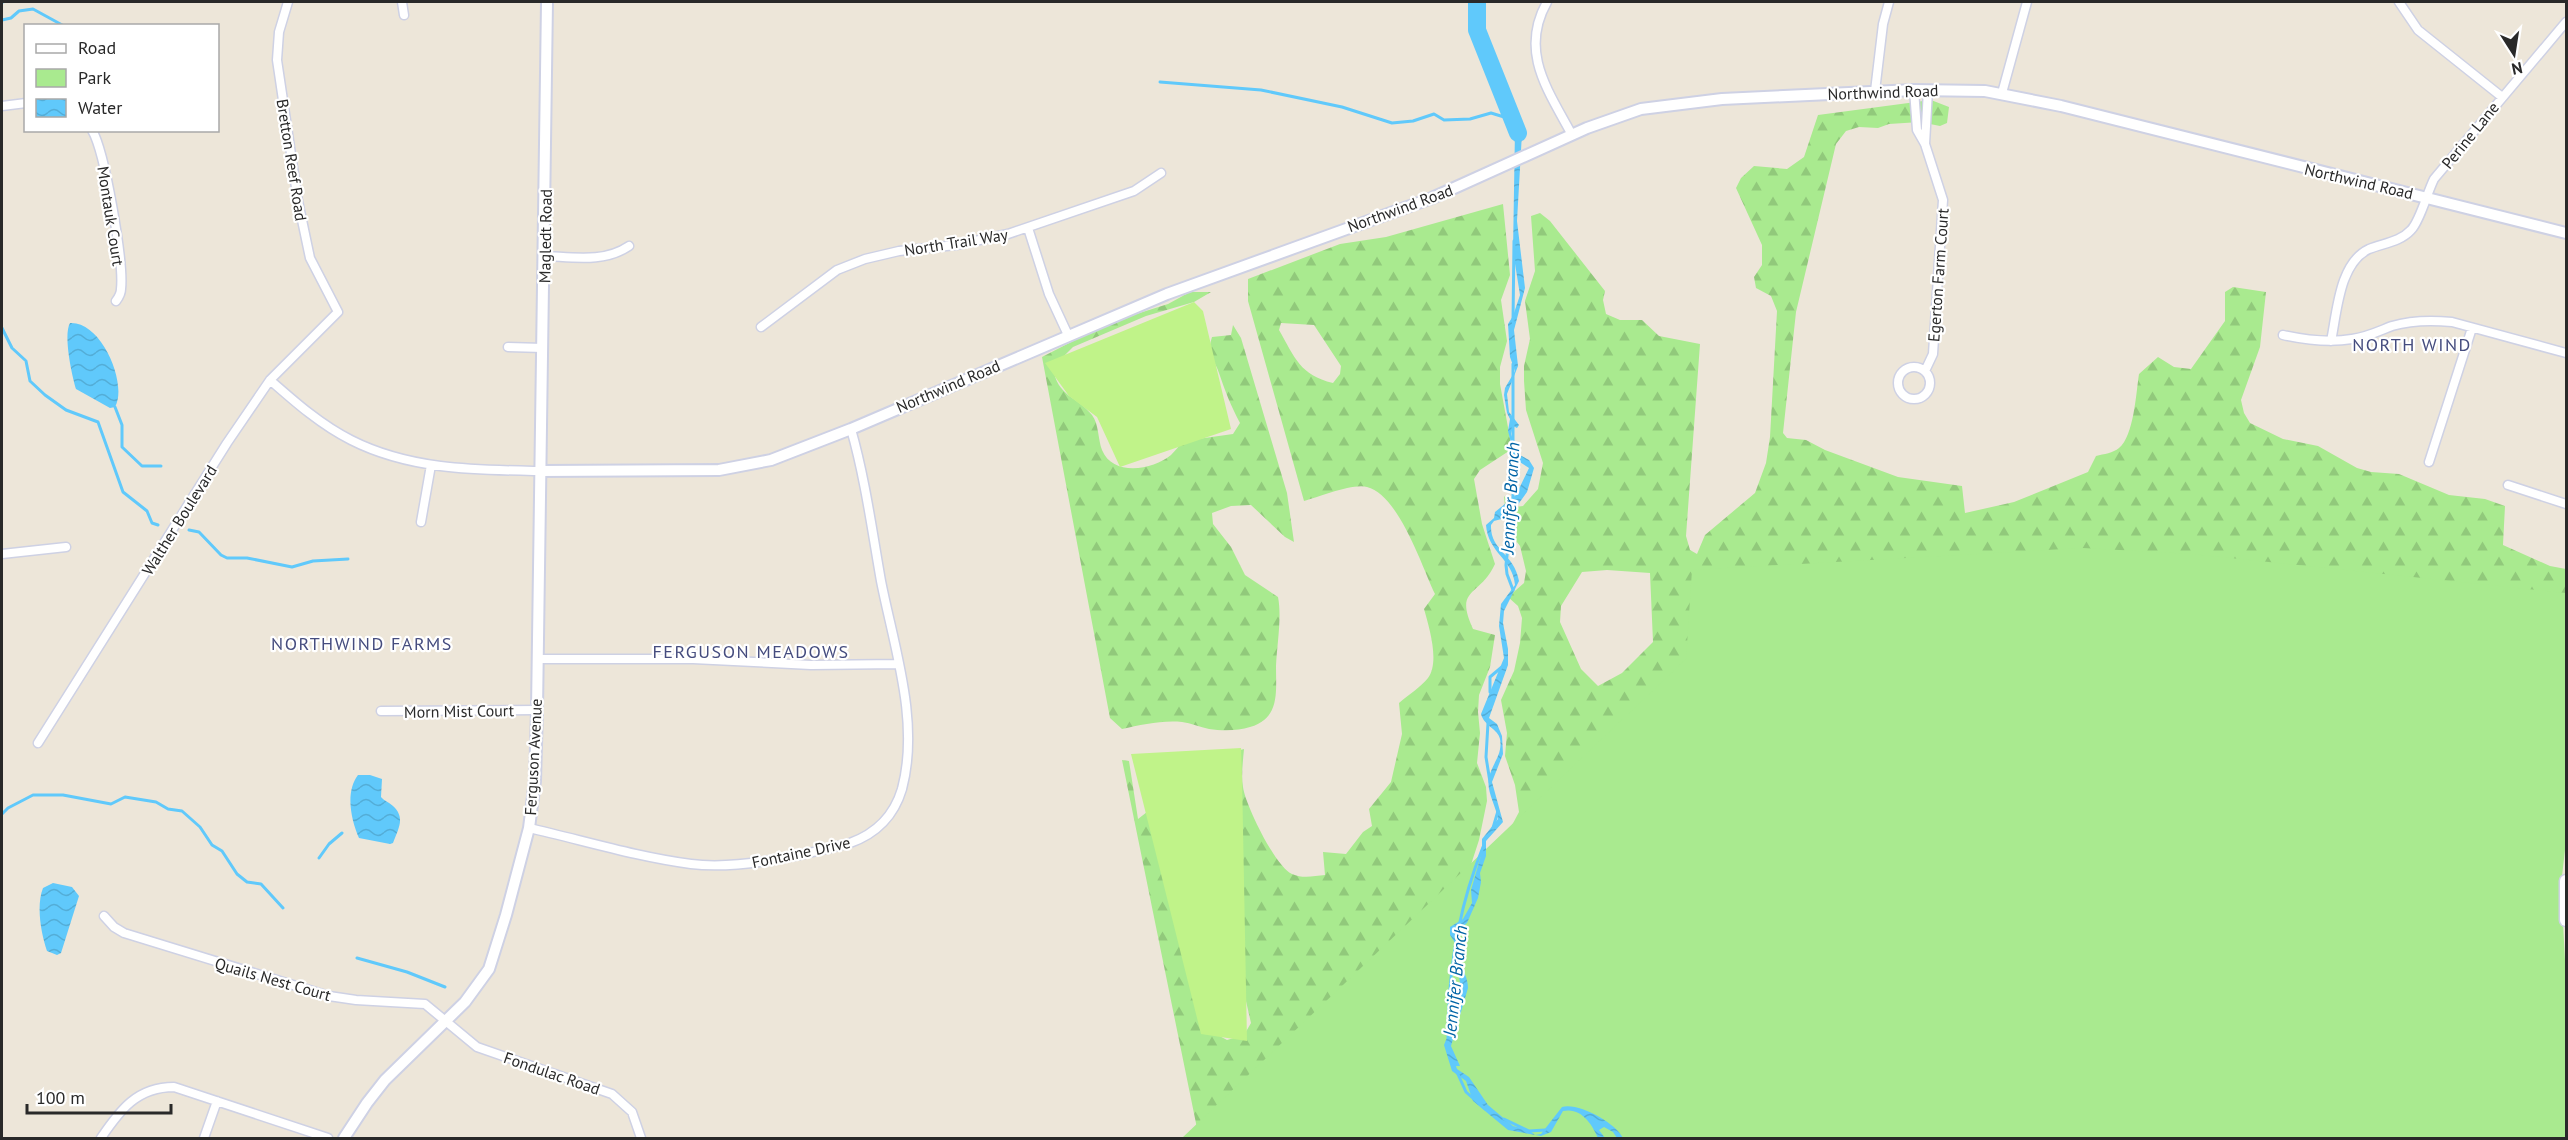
<svg xmlns="http://www.w3.org/2000/svg" width="2568" height="1140" font-family="'PT Sans',sans-serif">
<defs>
<pattern id="forest-firs" width="22" height="20" patternUnits="userSpaceOnUse" patternTransform="scale(1.5)"><rect width="22" height="20" fill="#a9ea8f"/><path d="M5 1l3.5 6h-7zM16 11l3.5 6h-7z" fill="#91c97b"/></pattern>
<pattern id="water-waves" width="16" height="10" patternUnits="userSpaceOnUse" patternTransform="scale(1.5)"><rect width="16" height="10" fill="#60c9fb"/><path d="M0 5q4-4 8 0t8 0" fill="none" stroke="#53add7"/></pattern>
</defs>
<rect width="100%" height="100%" fill="#ede6d9"/>
<path fill="url(#forest-firs)" fill-rule="evenodd" d="M 1931,100 L 1949,107 L 1947,123 L 1940,126 L 1920,122 L 1889,124 L 1878,128 L 1859,127 L 1846,131 L 1836,144 L 1796,312 L 1783,433 L 1787,438 L 1806,440 L 1825,450 L 1898,477 L 1962,486 L 1965,513 L 2014,502 L 2088,472 L 2096,456 C 2104,454 2113,453 2119,448 C 2134,436 2136,393 2139,374 L 2158,357 L 2174,367 L 2191,369 L 2225,321 L 2225,292 L 2233,287 L 2266,292 L 2260,347 L 2241,400 L 2244,413 L 2250,423 L 2283,439 L 2318,446 L 2357,468 L 2371,472 L 2399,474 L 2449,495 L 2485,499 L 2505,506 L 2503,545 L 2550,566 L 2566,569 L 2566,609 L 1502,844 L 1519,812 L 1515,785 L 1505,756 L 1507,733 L 1501,700 L 1514,671 L 1520,643 L 1522,618 L 1518,606 L 1508,597 L 1524,583 L 1526,571 L 1520,546 L 1507,529 L 1504,496 L 1515,507 L 1523,506 L 1538,489 L 1543,463 L 1526,410 L 1524,381 L 1524,366 L 1530,339 L 1525,301 L 1535,271 L 1531,216 L 1540,213 L 1550,221 L 1605,291 L 1603,300 L 1606,314 L 1620,320 L 1642,320 L 1659,336 L 1700,344 L 1686,536 L 1690,550 L 1697,554 L 1705,535 L 1755,493 L 1766,463 L 1770,437 L 1777,311 L 1771,296 L 1756,288 L 1754,277 L 1762,265 L 1762,245 L 1736,188 L 1741,178 L 1754,166 L 1787,169 L 1804,157 L 1818,115 ZM 1607,570 L 1650,573 L 1653,642 L 1622,673 L 1598,686 L 1581,669 L 1560,622 L 1561,606 L 1582,572 Z
M 1503,204 L 1510,275 L 1501,300 L 1507,341 L 1500,367 L 1500,384 L 1512,449 L 1480,470 L 1474,479 L 1482,524 L 1495,564 C 1479,598 1454,587 1473,629 L 1495,635 L 1490,667 L 1479,695 L 1478,712 L 1480,733 L 1477,763 L 1486,787 L 1487,801 L 1479,840 L 1455,914 L 1199,1138 L 1122,760 L 1129,761 L 1138,819 L 1156,805 L 1214,1033 L 1227,1040 L 1244,1035 L 1251,1023 L 1228,922 L 1214,757 L 1244,749 C 1243,761 1241,775 1243,787 C 1245,804 1276,868 1292,874 C 1303,879 1314,876 1325,875 L 1323,852 L 1346,854 L 1363,832 L 1372,826 L 1369,809 L 1391,782 L 1402,734 L 1399,703 C 1408,695 1421,687 1428,678 C 1440,662 1429,627 1424,609 L 1435,594 C 1422,567 1399,495 1367,487 C 1353,483 1319,497 1304,501 L 1248,301 L 1248,279 L 1340,244 L 1386,237 ZM 1281,323 L 1314,325 L 1341,366 L 1340,374 L 1333,383 C 1300,375 1295,358 1279,330 Z
M 1190,292 L 1211,292 L 1194,302 L 1146,316 L 1073,347 L 1053,367 C 1057,397 1077,396 1092,415 C 1099,424 1098,440 1102,450 C 1113,477 1153,470 1171,455 C 1175,451 1179,446 1183,441 L 1233,434 L 1240,423 C 1231,406 1225,391 1219,373 C 1214,358 1206,357 1212,337 L 1231,335 L 1233,325 L 1241,338 L 1287,493 L 1294,542 L 1285,537 L 1251,505 L 1231,506 L 1212,513 L 1213,524 L 1231,547 L 1245,575 L 1278,597 C 1282,617 1277,644 1276,666 C 1276,693 1280,718 1250,727 C 1238,731 1222,731 1209,729 C 1200,727 1191,723 1182,722 C 1162,720 1141,725 1122,729 L 1110,718 L 1042,357 L 1108,323 L 1168,304 Z"/>
<path fill="#a9ea8f" d="M 2083,548 L 2192,554 L 2566,593 L 2566,841 L 2561,885 L 2566,979 L 2566,1138 L 1182,1138 L 1686,659 L 1692,570 Z"/>
<path fill="#c0f389" d="M 1194,302 L 1203,311 L 1231,429 L 1120,467 L 1097,417 L 1069,396 L 1045,363 Z
M 1241,748 L 1242,776 L 1247,1041 L 1201,1034 L 1131,754 Z"/>
<path fill="url(#water-waves)" d="M 1478,2 L 1484,2 L 1485,6 L 1478,36 L 1486,52 L 1499,68 L 1522,133 L 1517,221 L 1525,288 L 1514,330 L 1518,366 L 1507,394 L 1509,412 L 1519,425 L 1517,428 L 1513,426 L 1511,434 L 1518,454 L 1529,460 L 1534,468 L 1527,492 L 1509,517 L 1494,521 L 1491,525 C 1490,551 1514,553 1519,581 L 1504,611 L 1503,623 L 1508,649 L 1508,665 L 1489,718 L 1497,724 L 1502,736 L 1503,754 L 1492,782 L 1503,822 L 1486,841 L 1486,856 L 1480,873 L 1481,882 L 1478,898 L 1467,923 L 1455,933 C 1459,944 1460,951 1462,963 C 1463,972 1468,978 1468,988 L 1451,1046 L 1460,1066 L 1456,1066 L 1457,1069 L 1469,1077 L 1488,1105 L 1513,1126 L 1529,1130 L 1535,1135 L 1541,1134 L 1562,1107 C 1578,1102 1616,1123 1623,1138 L 1617,1138 L 1613,1132 L 1604,1127 L 1599,1130 L 1605,1138 L 1598,1138 C 1592,1124 1581,1107 1563,1111 L 1551,1132 L 1541,1136 L 1508,1130 L 1473,1101 L 1466,1081 L 1452,1071 L 1444,1045 L 1453,1022 L 1461,989 L 1456,957 L 1457,946 L 1450,935 L 1450,927 L 1463,919 L 1472,903 L 1471,890 L 1482,852 L 1482,839 L 1498,819 C 1496,806 1486,791 1489,778 C 1492,763 1503,755 1500,739 C 1498,729 1484,726 1481,714 L 1504,658 L 1499,626 L 1501,604 L 1515,585 C 1513,559 1488,553 1486,525 L 1494,518 L 1495,512 L 1516,495 L 1529,468 L 1515,459 L 1508,431 L 1510,419 L 1507,413 L 1504,395 L 1505,388 L 1515,371 L 1510,357 L 1508,324 L 1513,316 L 1520,295 L 1513,251 L 1515,129 L 1497,71 L 1484,55 L 1475,35 L 1473,19 Z
M 70,323 C 102,321 128,385 115,407 L 110,408 L 76,389 C 72,376 63,335 70,323 Z
M 358,775 L 370,775 L 382,779 L 381,797 C 384,801 389,802 393,806 C 406,818 398,829 393,843 L 390,844 L 359,838 C 351,820 345,792 358,775 Z
M 53,883 L 72,887 L 79,896 L 61,953 L 57,955 L 47,951 C 41,933 36,906 43,888 Z"/>
<g fill="none" stroke-linecap="round" stroke-linejoin="round">
<path stroke="#60c9fb" stroke-width="3" d="M 2,2 L 3,2
M 2,20 L 11,18 L 19,11 L 33,9 L 64,26
M 1160,82 L 1261,90 L 1342,107 L 1392,123 L 1413,121 L 1434,114 L 1444,120 L 1470,119 L 1491,113 L 1514,120
M 1513,322 L 1514,241
M 2,328 L 12,348 L 25,360
M 26,361 L 30,381 L 45,395 L 66,410 L 98,422 L 123,492 L 147,511 L 152,523 L 158,525
M 1513,364 L 1513,499
M 115,407 L 122,425 L 122,447 L 142,466 L 161,466
M 1512,508 L 1506,565 L 1507,574 L 1513,590
M 189,530 L 199,532 L 221,555 L 227,558 L 247,558 L 292,567 L 313,561 L 348,559
M 1490,692 L 1490,677 L 1503,666
M 1488,723 L 1486,757 L 1490,782
M 2,814 L 8,808 L 33,795 L 63,795 L 111,804 L 125,797 L 156,802 L 168,809 L 182,811 L 200,827 L 212,845 L 222,851 L 237,874 L 247,882 L 261,884 L 283,908
M 1493,828 L 1498,811
M 319,858 L 329,844 L 342,833
M 357,958 L 407,972 L 445,987
M 1448,1037 C 1448,973 1459,906 1483,847
M 1457,1072 L 1466,1092 L 1485,1109
M 1504,1119 L 1529,1131 L 1545,1130"/>
<path stroke="#60c9fb" stroke-width="18" d="M 1477,2 L 1477,30 L 1518,133"/>
<g stroke="#ced1e4" stroke-width="11">
<path id="minor" d="M 402,2 L 404,15
M 1547,2 C 1519,52 1548,90 1572,135
M 2399,2 L 2418,30 L 2502,97
M 1914,90 L 1917,130 L 1925,144 L 1943,200 L 1933,354 L 1925,371
M 1875,91 L 1883,24 L 1889,2
M 2002,93 L 2027,2
M 2,106 L 26,103
M 92,130 C 105,152 124,263 121,289 C 121,294 119,297 116,301
M 1925,144 L 1928,90
M 1028,228 L 1049,294 L 1068,335
M 544,256 C 573,257 604,263 629,246
M 761,327 L 837,270 L 865,259 L 899,251 L 956,245 L 1008,234 L 1134,191 L 1161,173
M 2283,335 C 2306,340 2329,343 2352,339 C 2367,337 2379,331 2392,326 C 2412,320 2432,320 2452,322 L 2566,353
M 2331,341 C 2337,313 2339,263 2369,249 C 2384,243 2400,242 2411,230 C 2420,221 2427,193 2434,179 L 2566,22
M 508,347 L 543,348
M1898 383a16 16 0 1 1 32 0a16 16 0 1 1-32 0Z
M 270,380 C 295,402 321,425 351,440 C 410,470 476,470 540,471
M 2429,462 L 2472,328
M 2508,485 L 2566,504
M 421,522 L 431,465
M 2,554 L 66,547
M 537,659 L 693,659 L 811,665 L 898,664
M 381,711 L 537,710
M 38,743 L 227,443 L 270,380 L 338,312 L 310,258 L 298,201 L 277,60 L 279,32 L 288,2
M 529,828 C 582,840 637,857 691,864 C 738,870 805,855 850,843 C 875,834 894,816 902,789 C 920,722 894,647 881,581 C 872,530 865,478 851,429
M 104,916 L 114,927 L 124,933 L 329,996 L 356,1000 L 425,1004 L 477,1047 L 612,1094 L 632,1112 L 641,1138
M 101,1138 C 120,1110 137,1087 174,1087 L 328,1138
M 204,1138 L 217,1101"/>
</g>
<g stroke="#ced1e4" stroke-width="14">
<path id="tertiary" d="M 540,471 L 719,470 L 771,460 L 851,429 L 1167,294 L 1432,198 L 1587,128 L 1641,109 L 1722,99 L 1914,90 L 1985,91 L 2061,106 L 2566,233
M 344,1138 L 367,1103 L 385,1080 L 465,1002 L 489,969 L 506,915 L 529,828 L 535,781 L 537,710 L 547,2"/>
</g>
<g stroke="#ced1e4" stroke-width="15">
<path id="secondary" d="M 2566,881 L 2566,920"/>
</g>
<use href="#minor" stroke="#fff" stroke-width="8"/>
<use href="#tertiary" stroke="#fff" stroke-width="10"/>
<use href="#secondary" stroke="#fff" stroke-width="12"/>
</g>
<g text-anchor="middle" dominant-baseline="central" stroke-width="4.5" stroke-linejoin="round" paint-order="stroke">
<g font-size="16" fill="#292929" stroke="#fff">
<text transform="translate(1883 92) rotate(-2)">Northwind Road</text>
<text transform="translate(2470 135) rotate(-51)">Perine Lane</text>
<text transform="translate(292 160) rotate(81)">Bretton Reef Road</text>
<text transform="translate(2359 181) rotate(13)">Northwind Road</text>
<text transform="translate(1400 208) rotate(-20)">Northwind Road</text>
<text transform="translate(111 216) rotate(81)">Montauk Court</text>
<text transform="translate(545 236) rotate(-89)">Magledt Road</text>
<text transform="translate(956 242) rotate(-9)">North Trail Way</text>
<text transform="translate(1938 275) rotate(-86)">Egerton Farm Court</text>
<text transform="translate(948 386) rotate(-23)">Northwind Road</text>
<text transform="translate(179 520) rotate(-58)">Walther Boulevard</text>
<text transform="translate(459 711) rotate(-1)">Morn Mist Court</text>
<text transform="translate(533 757) rotate(-87)">Ferguson Avenue</text>
<text transform="translate(801 852) rotate(-12)">Fontaine Drive</text>
<text transform="translate(273 979) rotate(16)">Quails Nest Court</text>
<text transform="translate(552 1073) rotate(19)">Fondulac Road</text>
</g>
<g font-size="18" letter-spacing="1.5" fill="#454c7e" stroke="#fff">
<text x="2412" y="344">NORTH WIND</text>
<text x="362" y="643">NORTHWIND FARMS</text>
<text x="751" y="651">FERGUSON MEADOWS</text>
</g>
<g font-size="18" font-style="italic" fill="#0064a6" stroke="#fff">
<text transform="translate(1510 498) rotate(-87)">Jennifer Branch</text>
<text transform="translate(1455 981) rotate(-84)">Jennifer Branch</text>
</g>
</g>
<rect width="2568" height="1140" fill="none" stroke="#292929" stroke-width="6"/>
<rect x="24" y="24" width="195" height="108" fill="#ffffff" stroke="#a9a9a9" stroke-width="1.5"/>
<rect x="36" y="44" width="30" height="9" fill="#ffffff" stroke="#a9a9a9" stroke-width="1.5"/>
<text x="78" y="54" font-size="18" fill="#292929">Road</text>
<rect x="36" y="69" width="30" height="18" fill="#a9ea8f" stroke="#a9a9a9" stroke-width="1.5"/>
<text x="78" y="84" font-size="18" fill="#292929">Park</text>
<rect x="36" y="99" width="30" height="18" fill="url(#water-waves)" stroke="#a9a9a9" stroke-width="1.5"/>
<text x="78" y="114" font-size="18" fill="#292929">Water</text>
<g transform="translate(2514 54) rotate(168)" stroke="#ffffff" stroke-width="4.5" paint-order="stroke">
<path d="M0-4.5L10 22L0 15L-10 22Z" fill="#292929"/>
<text y="-9" font-size="16" font-weight="bold" text-anchor="middle" fill="#292929">N</text>
</g>
<path d="M27 1104v9h144v-9" fill="none" stroke="#292929" stroke-width="3"/>
<text x="36" y="1104" font-size="18" fill="#292929" stroke="#ffffff" stroke-width="4.5" paint-order="stroke">100 m</text>
</svg>
